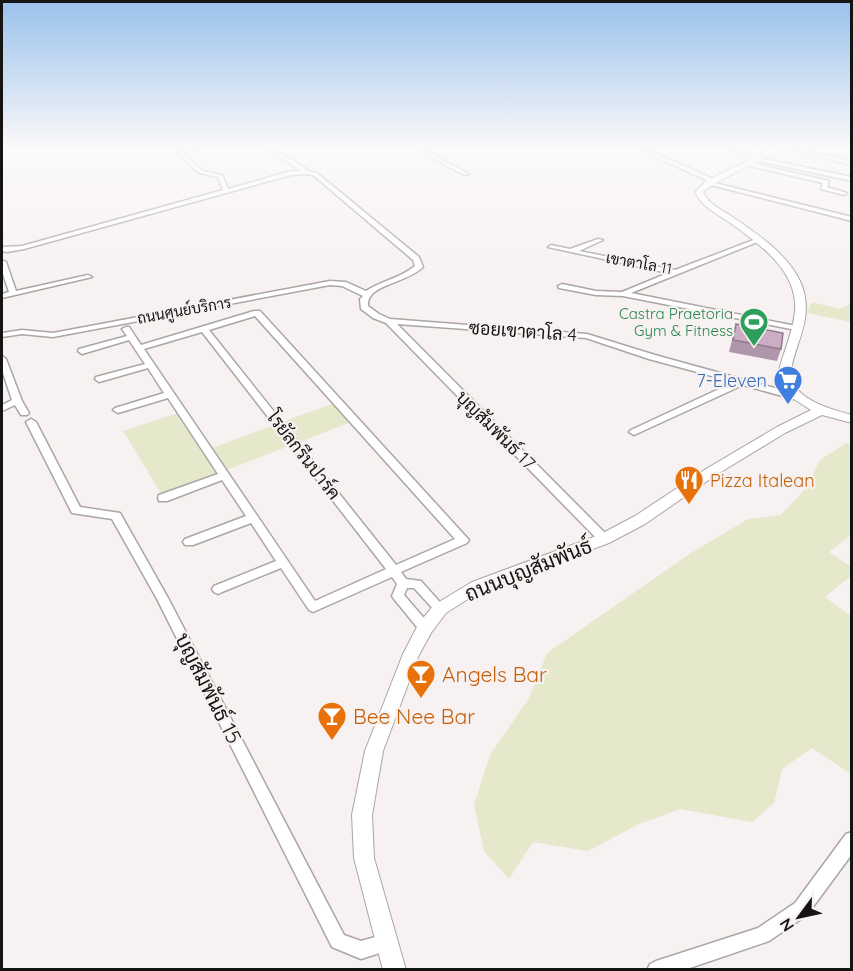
<svg xmlns="http://www.w3.org/2000/svg" width="853" height="971" font-family="Quicksand,Sarabun,sans-serif">
<rect width="100%" height="100%" fill="#f7f2f1"/>
<path fill="#e5e8cb" d="M 812,302 L 839,309 L 851,304 L 851,322 L 807,313 Z
M 334,403 L 351,422 L 162,495 L 123,431 L 178,413 L 204,451 Z
M 846,443 L 851,445 L 851,535 L 829,552 L 851,567 L 851,576 L 825,597 L 851,616 L 851,774 L 812,748 L 782,769 L 774,803 L 752,822 L 680,809 L 637,825 L 588,851 L 533,842 L 509,879 L 484,851 L 474,805 L 490,755 L 529,698 L 547,653 L 691,553 L 748,519 L 781,515 L 806,488 L 820,460 Z"/>
<g fill="none" stroke-linecap="round" stroke-linejoin="round">
<g stroke="#aaa6a4" stroke-width="3">
<path id="minor" d="M 187,149 L 196,149 L 183,153 L 203,171 L 222,175 L 228,189 L 291,171 L 301,171 L 268,149 L 274,149 L 309,171 L 317,173 L 419,257 L 423,267 C 409,281 378,284 370,297 C 368,300 368,302 368,306 L 379,314 L 390,319 L 587,334 L 655,355 L 796,394 L 798,396 L 793,399 L 743,385 L 634,435 L 629,432 L 631,430 L 734,382 L 649,359 L 586,338 L 397,324 L 608,536 L 610,539 L 608,542 L 600,542 L 386,323 L 373,318 L 361,309 L 360,299 L 363,296 L 342,286 L 330,285 L 53,337 L 22,334 L 2,337 L 2,333 L 22,330 L 53,333 L 330,281 L 346,282 L 366,291 C 381,281 401,278 415,266 L 413,260 L 313,175 L 307,174 L 291,175 L 24,249 L 7,252 L 2,251 L 2,247 L 22,246 L 223,190 L 218,177 L 199,173 L 176,152 Z
M 416,149 L 422,149 L 469,174 L 464,175 Z
M 639,149 L 646,149 L 716,180 L 717,181 L 715,183 L 852,217 L 852,221 L 707,184 L 707,182 L 710,182 Z
M 731,149 L 738,149 L 759,158 L 852,177 L 852,181 L 755,160 Z
M 788,149 L 796,149 L 852,161 L 852,165 Z
M 747,162 L 829,181 L 827,187 L 847,193 L 844,195 L 821,189 L 823,183 L 745,165 L 744,164 Z
M 598,239 L 603,240 L 579,251 L 675,270 L 756,239 L 760,239 L 760,241 L 631,293 L 796,326 L 800,328 L 796,330 L 623,296 L 596,295 L 559,288 L 558,286 L 562,284 L 596,291 L 622,292 L 668,273 L 548,247 L 551,245 L 570,249 Z
M 2,260 L 6,262 L 16,291 L 88,275 L 92,277 L 2,298 L 2,294 L 9,292 L 2,271 Z
M 254,311 L 260,311 L 469,540 L 467,543 L 401,572 L 406,579 L 421,581 L 446,609 L 444,612 L 440,614 L 436,612 L 414,588 L 407,588 L 404,595 L 429,624 L 431,628 L 429,632 L 425,633 L 421,632 L 394,599 L 392,596 L 397,584 L 392,577 L 313,612 L 309,610 L 281,568 L 222,592 L 218,594 L 214,592 L 212,589 L 214,586 L 276,561 L 251,523 L 193,545 L 185,545 L 183,542 L 185,539 L 246,516 L 222,480 L 167,501 L 159,501 L 158,498 L 159,495 L 218,474 L 168,398 L 118,413 L 113,410 L 115,408 L 164,393 L 148,368 L 99,382 L 95,379 L 96,377 L 145,364 L 129,340 L 82,354 L 78,351 L 79,349 L 127,336 L 122,329 L 126,327 L 129,327 L 141,345 ZM 255,316 L 455,539 L 396,565 L 209,330 ZM 202,332 L 386,569 L 315,601 L 144,349 Z
M 2,356 L 6,359 L 22,401 L 29,413 L 27,415 L 21,415 L 15,405 L 2,411 L 2,405 L 12,400 L 2,370 Z
M 31,419 L 36,422 L 80,507 L 120,513 L 168,598 L 344,935 L 361,941 L 386,934 L 392,937 L 395,943 L 392,949 L 361,959 L 332,947 L 157,599 L 112,519 L 72,513 L 26,422 Z
M 852,832 L 852,854 L 807,915 L 769,941 L 684,970 L 647,970 L 650,964 L 656,961 L 758,928 L 795,903 L 846,834 Z"/>
</g>
<g stroke="#aaa6a4" stroke-width="2">
<path id="tertiary" d="M 771,149 L 780,149 L 712,185 L 703,192 C 709,205 723,210 734,218 C 759,235 787,254 800,281 C 829,344 735,386 852,415 L 852,423 L 822,415 L 785,433 L 716,475 L 645,524 L 609,543 L 482,590 L 446,613 L 431,633 L 419,655 L 383,751 L 372,815 L 374,858 L 406,970 L 383,970 L 354,858 L 352,815 L 365,751 L 403,654 L 419,623 L 434,605 L 472,582 L 599,535 L 635,516 L 706,469 L 777,427 L 811,410 L 789,396 L 778,374 C 783,353 793,332 795,311 C 798,270 759,244 729,222 C 716,213 702,207 695,192 L 706,181 Z"/>
</g>
<use href="#minor" fill="#fff" fill-rule="evenodd"/>
<use href="#tertiary" fill="#fff" fill-rule="evenodd"/>
</g>
<path fill="#af96aa" d="M 736,324 L 781,349 L 777,361 L 729,352 Z"/>
<path fill="#cbaec6" stroke="#8e7a8b" stroke-width="1.5" d="M 736,324 L 783,333 L 781,349 L 733,340 Z"/>
<linearGradient id="sky" x2="0" y2="1"><stop stop-color="#99c1ec"/><stop offset="0.52" stop-color="#fbf9f9"/><stop offset="1" stop-color="#fbf9f9" stop-opacity="0"/></linearGradient>
<rect width="853" height="285" fill="url(#sky)"/>
<defs>
<g id="stadium-pin" transform="scale(1.5)"><path d="M0 17L-7.5 6A9.5 9.5 0 1 1 7.5 6Z" fill="#2e9e5b" stroke="#f7f2f1"/><path d="M0-5a6.5 5 0 1 0 0 10a6.5 5 0 1 0 0-10ZM-3.5-1.8h7v3.6h-7Z" fill="#fff"/></g>
<g id="supermarket-pin" transform="scale(1.5)"><path d="M0 17L-7.5 6A9.5 9.5 0 1 1 7.5 6Z" fill="#3f7fe0" stroke="#f7f2f1"/><path d="M-6-5.5h2.5l.6 2H6L4.5 2H-2.5L-4.4-4H-6ZM-1.5 3.2a1.3 1.3 0 1 0 .1 0ZM3 3.2a1.3 1.3 0 1 0 .1 0Z" fill="#fff"/></g>
<g id="restaurant-pin" transform="scale(1.5)"><path d="M0 17L-7.5 6A9.5 9.5 0 1 1 7.5 6Z" fill="#e8710a" stroke="#f7f2f1"/><path d="M-5-6h1v4h1v-4h1v4h1v-4h1v5L-1.5 .5V6h-2V.5L-5-1ZM5-6V6H3V1.5H1.5Q1.5-4 5-6Z" fill="#fff"/></g>
<g id="bar-pin" transform="scale(1.5)"><path d="M0 17L-7.5 6A9.5 9.5 0 1 1 7.5 6Z" fill="#e8710a" stroke="#f7f2f1"/><path d="M-6-5H6L.8 .8V4.5H3.5V6h-7V4.5H-.8V.8Z" fill="#fff"/></g>
</defs>
<g fill-rule="evenodd">
<use href="#stadium-pin" x="754" y="322"/>
<use href="#supermarket-pin" x="788" y="380"/>
<use href="#restaurant-pin" x="689" y="480"/>
<use href="#bar-pin" x="421" y="674"/>
<use href="#bar-pin" x="332" y="716"/>
</g>
<g text-anchor="middle" dominant-baseline="central" stroke-width="4.5" stroke-linejoin="round" paint-order="stroke">
<g font-size="15" fill="#151413" stroke="#f7f2f1">
<text transform="translate(639 263) rotate(10)">เขาตาโล 11</text>
<text transform="translate(184 310) rotate(-10)">ถนนศูนย์บริการ</text>
</g>
<g font-size="15" fill="#27864d" stroke="#f7f2f1" text-anchor="end">
<text x="733" y="313">Castra Praetoria<tspan x="733" dy="17">Gym &amp; Fitness</tspan></text>
</g>
<g font-size="18" fill="#151413" stroke="#f7f2f1">
<text transform="translate(523 331) rotate(4)">ซอยเขาตาโล 4</text>
<text transform="translate(496 430) rotate(45)">บุญสัมพันธ์ 17</text>
<text transform="translate(304 455) rotate(52)">โรยัลกรีนปาร์ค</text>
</g>
<g font-size="18" fill="#366cbe" stroke="#f7f2f1" text-anchor="end">
<text x="767" y="380">7-Eleven</text>
</g>
<g font-size="18" fill="#c56008" stroke="#f7f2f1" text-anchor="start">
<text x="710" y="480">Pizza Italean</text>
</g>
<g font-size="21" fill="#151413" stroke="#f7f2f1">
<text transform="translate(528 569) rotate(-22)">ถนนบุญสัมพันธ์</text>
<text transform="translate(209 688) rotate(63)">บุญสัมพันธ์ 15</text>
</g>
<g font-size="21" fill="#c56008" stroke="#f7f2f1" text-anchor="start">
<text x="442" y="674">Angels Bar</text>
<text x="353" y="716">Bee Nee Bar</text>
</g>
</g>
<rect width="853" height="971" fill="none" stroke="#151413" stroke-width="6"/>
<g transform="translate(799 917) rotate(237)" stroke="#f7f2f1" stroke-width="4.5" paint-order="stroke">
<path d="M0-4.5L10 22L0 15L-10 22Z" fill="#151413"/>
<text y="-9" font-size="16" font-weight="bold" text-anchor="middle" fill="#151413">N</text>
</g>
</svg>
